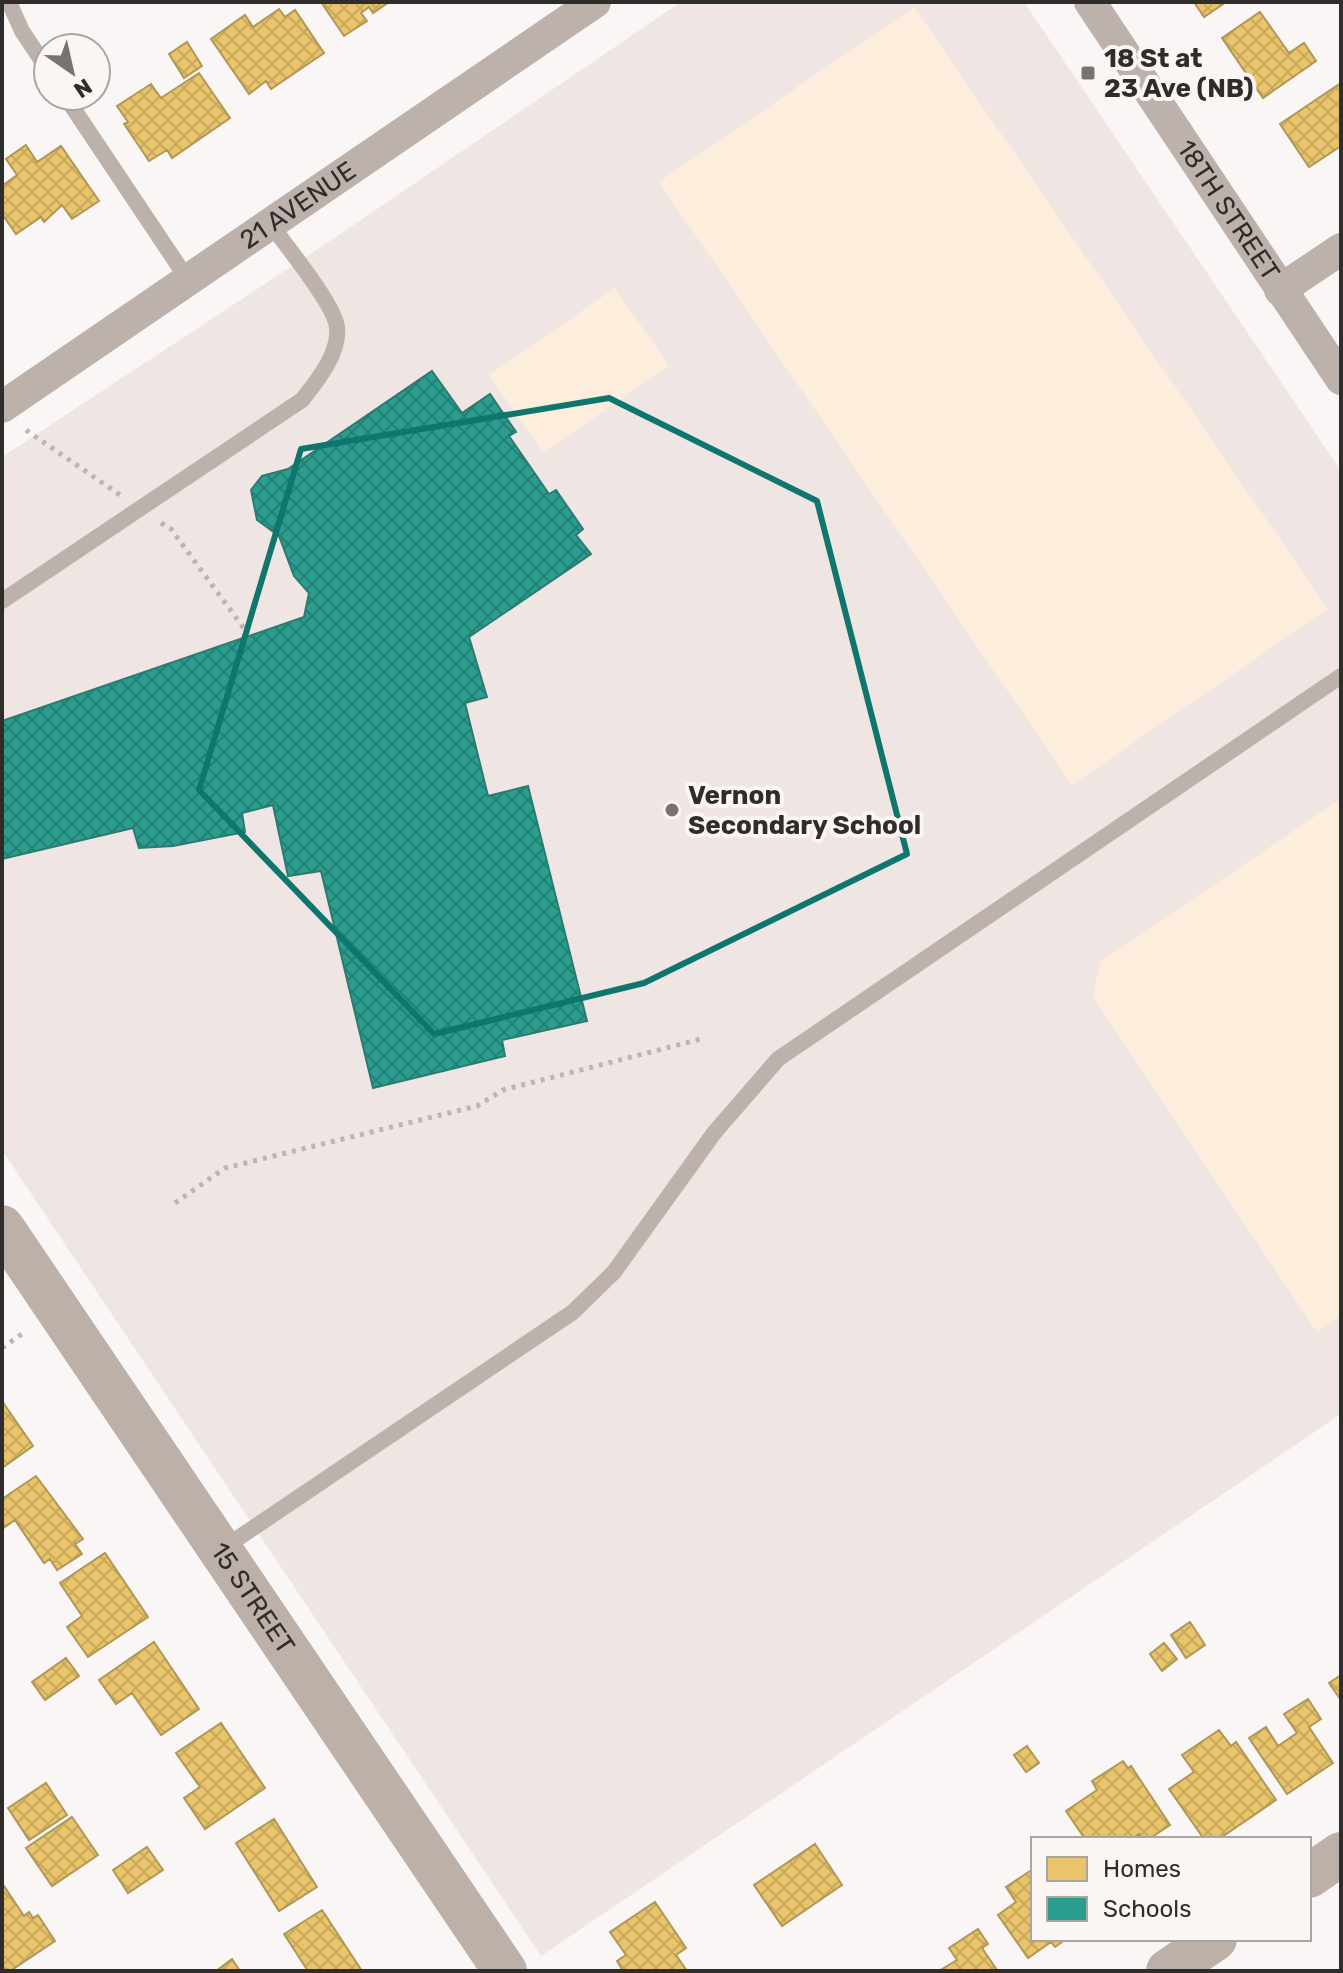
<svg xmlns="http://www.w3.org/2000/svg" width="1343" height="1973" font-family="Rubik,sans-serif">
  <defs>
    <pattern id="homes-cross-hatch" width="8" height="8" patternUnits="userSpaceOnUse" patternTransform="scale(2)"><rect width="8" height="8" fill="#e9c46a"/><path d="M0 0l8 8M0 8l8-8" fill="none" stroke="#c8a95c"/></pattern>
    <pattern id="schools-cross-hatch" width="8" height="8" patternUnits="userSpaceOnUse" patternTransform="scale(2)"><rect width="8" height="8" fill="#2a9d8f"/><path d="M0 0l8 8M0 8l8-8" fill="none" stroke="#248075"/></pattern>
  </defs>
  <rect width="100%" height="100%" fill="#faf6f5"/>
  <!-- built -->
  <path fill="#efe5e3" d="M681,2H1024L1341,471V1414L541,1956L2,1150V457L330,241Z"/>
  <!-- green -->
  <path fill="#fceddd" d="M914,7L1328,609L1072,785L659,182Z
    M615,288L669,366L543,453L489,375Z
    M1341,799V1316L1317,1332L1093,997L1100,961Z"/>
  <!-- homes -->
  <path fill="url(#homes-cross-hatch)" stroke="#b19757" stroke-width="2" d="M321,2H389L373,13L369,7L361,13L367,21L344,36Z
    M1194,2H1226L1204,17Z
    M279,9L285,17L295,10L324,53L271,89L266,81L249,94L211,39L245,15L253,27Z
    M1260,12L1289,53L1304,43L1316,61L1263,98L1222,38Z
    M187,42L202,66L184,78L169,54Z
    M199,73L230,118L172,158L167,150L149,161L124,124L128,122L117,106L151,84L161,98Z
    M1341,83V146L1309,167L1280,124Z
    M26,145L37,162L61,146L99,201L72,219L62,205L44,222L41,217L16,234L2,214V186L17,175L6,159Z
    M2,1401L33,1446L2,1468Z
    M36,1476L83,1539L75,1544L82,1554L57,1570L50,1559L44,1563L15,1520L2,1529V1499Z
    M105,1553L148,1617L88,1657L67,1627L82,1616L60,1583Z
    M1190,1622L1205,1645L1186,1658L1171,1635Z
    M154,1642L199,1709L161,1735L132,1693L116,1704L99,1680Z
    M1164,1643L1177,1659L1162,1671L1150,1654Z
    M66,1658L79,1676L45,1700L32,1682Z
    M1341,1675V1700L1329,1683Z
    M1308,1699L1321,1719L1309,1727L1333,1763L1287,1794L1249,1738L1266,1727L1278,1746L1297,1733L1284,1714Z
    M221,1723L265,1788L205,1829L184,1798L200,1787L176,1753Z
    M1219,1730L1231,1746L1236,1742L1276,1800L1219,1839H1204L1169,1789L1194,1772L1182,1755Z
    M1027,1746L1039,1763L1026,1772L1014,1755Z
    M1123,1761L1128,1768L1131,1766L1170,1825L1149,1839H1142L1139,1834L1132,1839H1085L1066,1811L1097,1790L1092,1781Z
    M46,1783L67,1815L29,1840L8,1808Z
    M72,1817L98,1855L52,1886L26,1848Z
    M274,1819L317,1887L279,1911L236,1843Z
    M815,1844L842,1885L782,1926L754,1885Z
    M147,1847L163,1870L128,1893L113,1870Z
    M1033,1869V1939H1066L1055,1947L1051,1942L1028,1958L998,1915L1016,1902L1006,1887Z
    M2,1883L24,1916L29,1912L33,1918L38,1915L55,1941L10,1971L2,1967Z
    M655,1902L686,1948L676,1955L687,1971H623L617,1961L626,1955L610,1932Z
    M322,1910L362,1971H308L284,1934Z
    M978,1929L988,1944L982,1948L997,1970L939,1971L957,1960L949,1948Z
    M232,1959L240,1971H216Z"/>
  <!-- schools -->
  <path fill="url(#schools-cross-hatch)" stroke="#2c7b71" stroke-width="2" d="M432,371L462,413L490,394L516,432L509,436L549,494L556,490L583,529L576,535L591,554L469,637L487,697L465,703L488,796L528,786L587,1021L502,1040L505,1056L373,1088L321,871L288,876L273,805L242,813L245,832L173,846L139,848L133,828L2,859V721L304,617L309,593L294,576L279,536L257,520L251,490L262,476L288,469Z"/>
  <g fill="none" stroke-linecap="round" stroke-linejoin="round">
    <!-- path -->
    <path stroke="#beb5b2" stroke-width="5" stroke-dasharray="4 6" stroke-linecap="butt" d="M26,430L120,495
      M161,523L171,529L248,634
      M175,1203L225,1168L477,1106L503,1090L701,1039
      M2,1348L22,1334"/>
    <!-- lane -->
    <path stroke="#bdb1ab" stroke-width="16" d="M9,2L22,31L48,70
      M65,96L188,280
      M2,601L302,400C317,381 340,353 337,327C334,304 287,247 272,226
      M222,1549L573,1312L614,1272L714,1133L778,1059L1341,676"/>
    <!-- street -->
    <g stroke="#bdb1ab" stroke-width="32">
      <path id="s1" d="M1090,2L1341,379"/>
      <path d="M1280,290L1341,249"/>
      <path id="s2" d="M2,407L595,2"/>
    </g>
    <!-- secondary -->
    <g stroke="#bdb0a8" stroke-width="44">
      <path id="s3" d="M2,1227L505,1971"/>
      <path d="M1309,1876L1341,1854"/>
      <path d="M1168,1971L1215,1939"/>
    </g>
  </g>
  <!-- marked area -->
  <path fill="none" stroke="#0f766e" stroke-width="6" stroke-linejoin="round" d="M609,398L817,501L907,854L644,983L434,1034L199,790L301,449Z"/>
  <!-- markers -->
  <g fill="#767372" stroke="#fbf5f4" stroke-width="3">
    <rect x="1080" y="65" width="16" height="16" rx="4"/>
    <circle cx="672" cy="810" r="8"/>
  </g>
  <g text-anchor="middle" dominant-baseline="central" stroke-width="8" stroke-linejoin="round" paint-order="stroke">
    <!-- poi labels -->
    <g font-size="26" font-weight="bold" fill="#2f2d2c" stroke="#fbf5f4" text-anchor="start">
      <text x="1104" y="58">18 St at<tspan x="1104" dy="30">23 Ave (NB)</tspan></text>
      <text x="688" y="795">Vernon<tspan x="688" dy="30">Secondary School</tspan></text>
    </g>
    <!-- street labels -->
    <g font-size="26" fill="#2f2d2c" stroke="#fbf5f4">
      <text stroke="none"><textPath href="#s2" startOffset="358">21 AVENUE</textPath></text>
      <text stroke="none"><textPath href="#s1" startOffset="250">18TH STREET</textPath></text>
      <text stroke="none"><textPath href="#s3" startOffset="448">15 STREET</textPath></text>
    </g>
  </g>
  <!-- border -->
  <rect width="1343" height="1973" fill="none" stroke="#2f2d2c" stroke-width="8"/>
  <!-- legend -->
  <rect x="1031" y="1837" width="280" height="104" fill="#fbf5f4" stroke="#a9a5a4" stroke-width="2"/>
  <rect x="1047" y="1857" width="40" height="24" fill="#e9c46a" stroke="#a9a5a4" stroke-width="2"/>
  <text x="1103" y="1877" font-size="24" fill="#2f2d2c">Homes</text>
  <rect x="1047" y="1897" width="40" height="24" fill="#2a9d8f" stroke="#a9a5a4" stroke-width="2"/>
  <text x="1103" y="1917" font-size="24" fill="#2f2d2c">Schools</text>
  <!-- north arrow -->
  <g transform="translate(72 72) rotate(146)"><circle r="38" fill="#fbf5f4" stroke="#a9a5a4" stroke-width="2"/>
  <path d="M0-6L14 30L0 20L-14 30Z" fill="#767372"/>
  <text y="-12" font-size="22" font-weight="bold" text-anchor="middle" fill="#2f2d2c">N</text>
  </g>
</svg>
